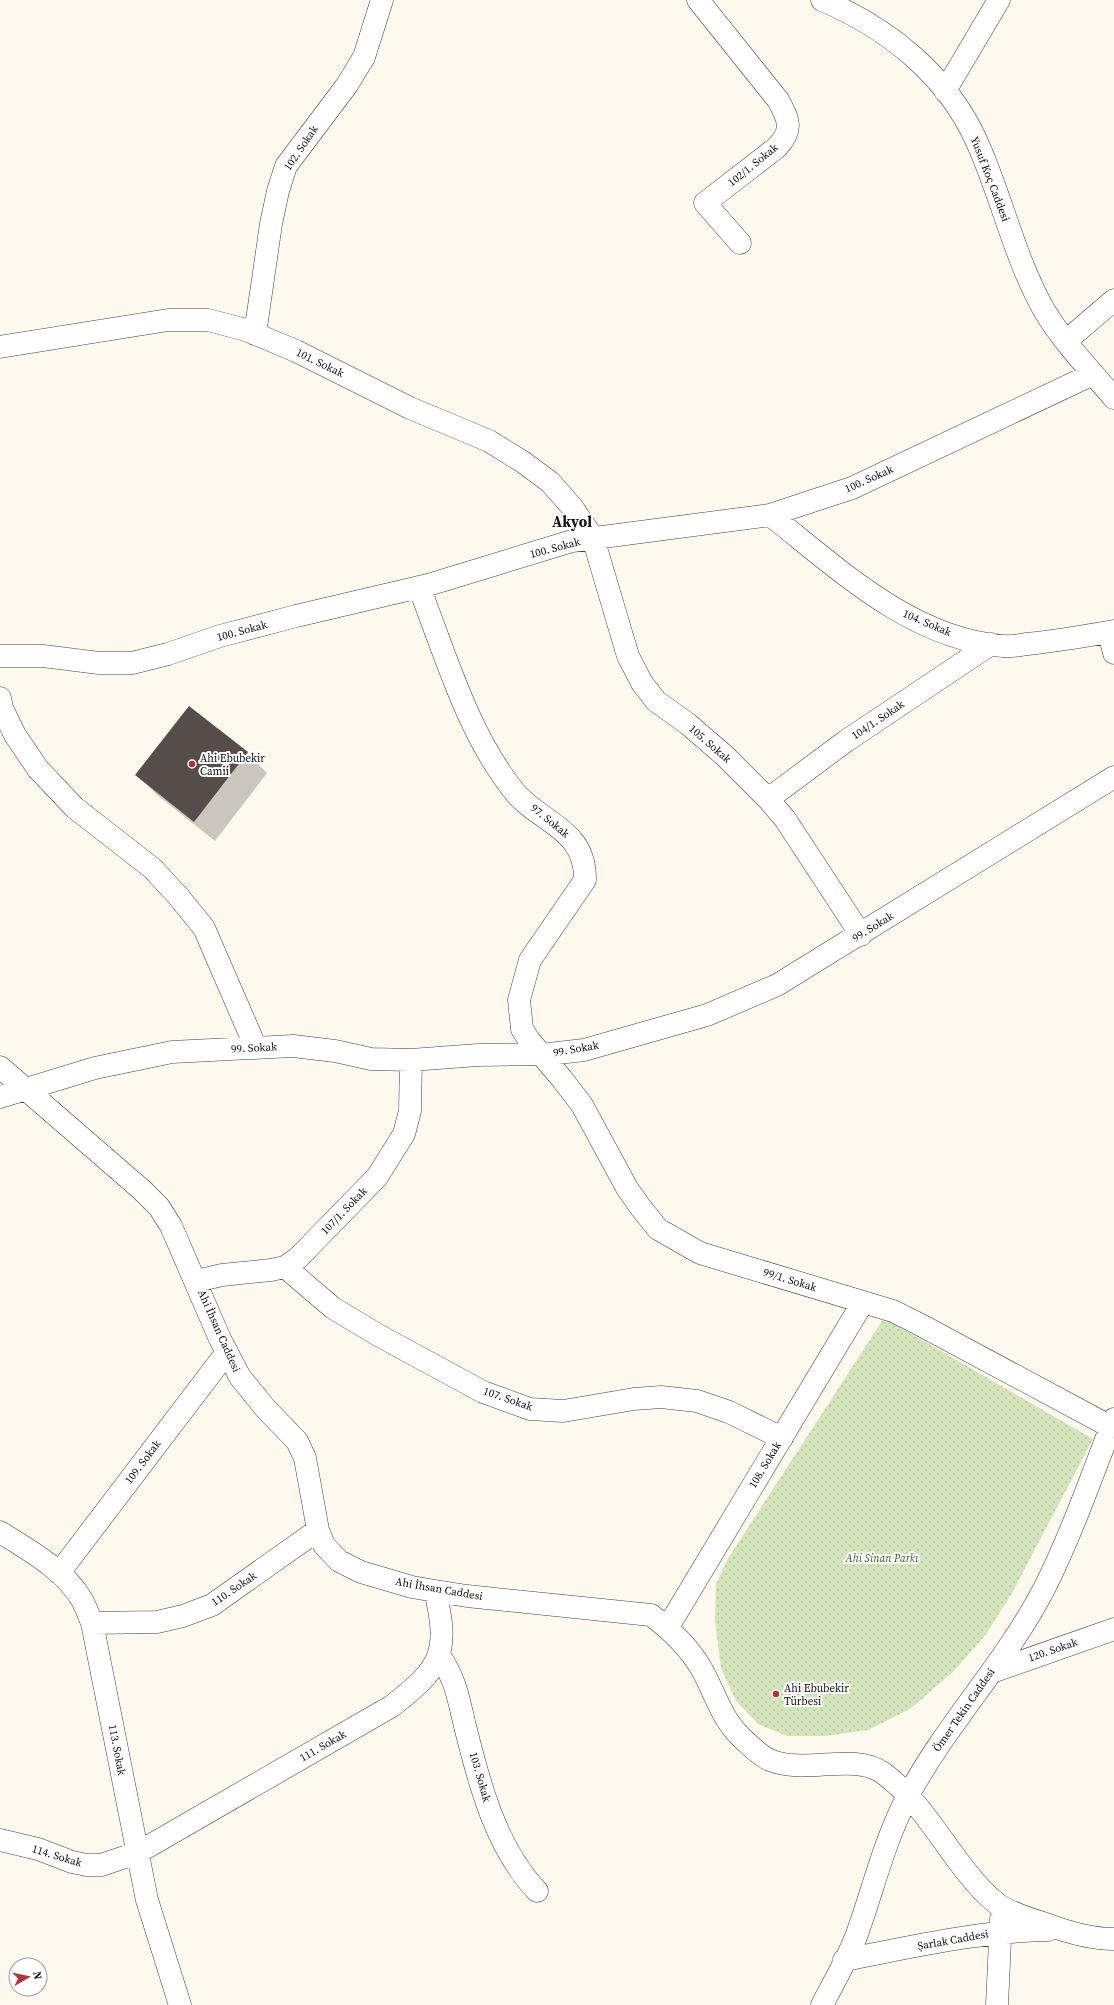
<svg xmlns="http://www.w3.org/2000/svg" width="1114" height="2005" font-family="'Source Serif 4',serif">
  <defs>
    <pattern id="park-dots" width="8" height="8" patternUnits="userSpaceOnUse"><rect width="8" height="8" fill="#d5e5bb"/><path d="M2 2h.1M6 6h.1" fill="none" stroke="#b6c3a0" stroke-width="1.8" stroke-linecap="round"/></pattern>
  </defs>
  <rect width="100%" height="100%" fill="#fef9ef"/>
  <!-- park -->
  <path fill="url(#park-dots)" d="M884,1318L1093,1439L1012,1593L985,1636L953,1672L910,1709L868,1730L826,1736H787L758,1724L736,1701L721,1668L715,1620L716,1584L727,1560Z"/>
  <!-- shadow -->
  <path fill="#0003" d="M189,707L247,753L267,773L215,841L157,795L137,775Z"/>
  <!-- building -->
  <path fill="#554d4a" d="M189,706L248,752L194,822L135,775Z"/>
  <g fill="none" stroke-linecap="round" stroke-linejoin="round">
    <defs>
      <path id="minor" d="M698,0L778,100C789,120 794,130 776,148L705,203L740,243
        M822,0C888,28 947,75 977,142C1002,197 1014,257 1044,310C1063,342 1090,370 1114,398
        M945,91L999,0
        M255,334L271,224L278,191L286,166L347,85L364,57L382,0
        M1066,341L1114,300
        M0,347L168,320H208L246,330L296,351L410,408L489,441L523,462L550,482L572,507L593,538L628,656L642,683L656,701L688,724L725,756L768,799L785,819L861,935
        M770,515C839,569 911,639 1003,646C1011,647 1020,645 1027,644C1056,641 1085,636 1114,631
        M419,587C446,656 467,731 513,790C539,823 586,828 585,880L530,960L519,1000L522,1029L529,1040L562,1079L582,1105L627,1188L641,1208L658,1229L700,1253L893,1311L917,1323L1111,1427
        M1109,632L1114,653
        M0,656H43L99,663H132L168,654L220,636L296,616L428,585L572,541L770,515L852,488L1093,374
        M0,698L2,708L15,735L38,769L75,808L152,868L178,896L204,928L256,1048
        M768,799L846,741L991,644
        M0,1067L142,1190L159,1207L171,1226L220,1339L240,1377L266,1409L297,1441L305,1458L318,1530L324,1545L339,1561L361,1572L412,1587L435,1591L467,1596L651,1615C671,1630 688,1646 701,1668C716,1694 720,1718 744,1740C751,1746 761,1757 770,1760C805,1775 853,1752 883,1773C930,1807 952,1866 996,1903C1009,1913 1030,1919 1046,1924C1067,1932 1092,1939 1114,1939
        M0,1097L95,1068L172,1052L293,1046L335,1051L371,1059L411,1060L478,1055L549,1054L584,1050L707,1015L777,985L1114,777
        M285,1267L333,1308L378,1335L483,1392L530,1409L563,1411L634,1399L661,1397L697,1401L729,1412L782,1438
        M196,1281L222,1275L271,1270L285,1267L298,1258L377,1177L404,1134L410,1111L411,1060
        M0,1532C30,1551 64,1569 82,1600C86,1607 89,1616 92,1623L147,1900L180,2005
        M59,1573L227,1352
        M92,1623L157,1622L183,1616L212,1605L318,1530
        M668,1627L863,1302
        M439,1655C456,1680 458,1697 465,1726C479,1783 496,1848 537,1891
        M992,1672L1114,1629
        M0,1840L38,1849L72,1862L87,1865H101L137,1853L392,1706C441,1668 450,1653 435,1591
        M844,1960C912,1947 979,1931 1048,1930
        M822,2005C834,1982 848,1958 857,1934C874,1887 885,1838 909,1794C948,1722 1007,1661 1045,1587C1072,1533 1092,1475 1114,1419
        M997,2005L1001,1919"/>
    </defs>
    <!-- minor casing -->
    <use href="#minor" stroke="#404040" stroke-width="23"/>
    <!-- minor -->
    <use href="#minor" stroke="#fff" stroke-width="22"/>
  </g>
  <!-- markers -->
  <g fill="#b13143" stroke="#fff" stroke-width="1.5">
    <circle cx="192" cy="764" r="4"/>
    <circle cx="776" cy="1694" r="4"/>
  </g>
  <g text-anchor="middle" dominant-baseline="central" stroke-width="4" stroke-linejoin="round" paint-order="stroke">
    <!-- street labels -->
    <g font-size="11" fill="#0d0d0d" stroke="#fff">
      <text transform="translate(301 148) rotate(-56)">102. Sokak</text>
      <text transform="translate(753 165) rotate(-39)">102/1. Sokak</text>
      <text transform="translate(990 179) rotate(69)">Yusuf Koç Caddesi</text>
      <text transform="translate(320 363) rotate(26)">101. Sokak</text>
      <text transform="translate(869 479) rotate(-24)">100. Sokak</text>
      <text transform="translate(555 548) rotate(-15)">100. Sokak</text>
      <text transform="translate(927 623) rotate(23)">104. Sokak</text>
      <text transform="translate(242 631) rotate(-15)">100. Sokak</text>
      <text transform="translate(878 720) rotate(-34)">104/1. Sokak</text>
      <text transform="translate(710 744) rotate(41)">105. Sokak</text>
      <text transform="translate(550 821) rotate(39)">97. Sokak</text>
      <text transform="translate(873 927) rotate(-32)">99. Sokak</text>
      <text transform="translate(254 1048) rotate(-3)">99. Sokak</text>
      <text transform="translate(576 1049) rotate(-10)">99. Sokak</text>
      <text transform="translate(344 1211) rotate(-46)">107/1. Sokak</text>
      <text transform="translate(790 1280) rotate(17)">99/1. Sokak</text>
      <text transform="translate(219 1331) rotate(66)">Ahi İhsan Caddesi</text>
      <text transform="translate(508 1399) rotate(19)">107. Sokak</text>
      <text transform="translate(143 1462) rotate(-53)">109. Sokak</text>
      <text transform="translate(765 1465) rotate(-59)">108. Sokak</text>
      <text transform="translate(234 1589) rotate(-34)">110. Sokak</text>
      <text transform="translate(439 1589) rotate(10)">Ahi İhsan Caddesi</text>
      <text transform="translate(1053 1650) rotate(-19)">120. Sokak</text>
      <text transform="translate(964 1710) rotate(-55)">Ömer Tekin Caddesi</text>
      <text transform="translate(323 1746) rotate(-30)">111. Sokak</text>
      <text transform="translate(117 1750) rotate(79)">113. Sokak</text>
      <text transform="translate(480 1777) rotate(74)">103. Sokak</text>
      <text transform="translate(57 1856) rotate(17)">114. Sokak</text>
      <text transform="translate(953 1940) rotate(-10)">Şarlak Caddesi</text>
    </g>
    <!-- poi labels -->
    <g font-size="11" fill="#0d0d0d" stroke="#fff" text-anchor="start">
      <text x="200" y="758">Ahi Ebubekir<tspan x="200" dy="13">Camii</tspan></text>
      <text x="784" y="1688">Ahi Ebubekir<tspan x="784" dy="13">Türbesi</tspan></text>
    </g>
    <!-- park labels -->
    <g font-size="11" font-style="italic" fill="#355f23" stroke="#fff">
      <text x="882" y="1558">Ahi Sinan Parkı</text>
    </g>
    <!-- district labels -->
    <g font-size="15" font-weight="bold" fill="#0d0d0d" stroke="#fff">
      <text x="572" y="521">Akyol</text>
    </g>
  </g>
  <!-- north arrow -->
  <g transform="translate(28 1977) rotate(81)"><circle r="19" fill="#ffffff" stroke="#9e9e9e"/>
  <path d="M0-3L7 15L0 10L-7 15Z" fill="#b13143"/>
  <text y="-6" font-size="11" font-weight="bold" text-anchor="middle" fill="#0d0d0d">N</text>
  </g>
</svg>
